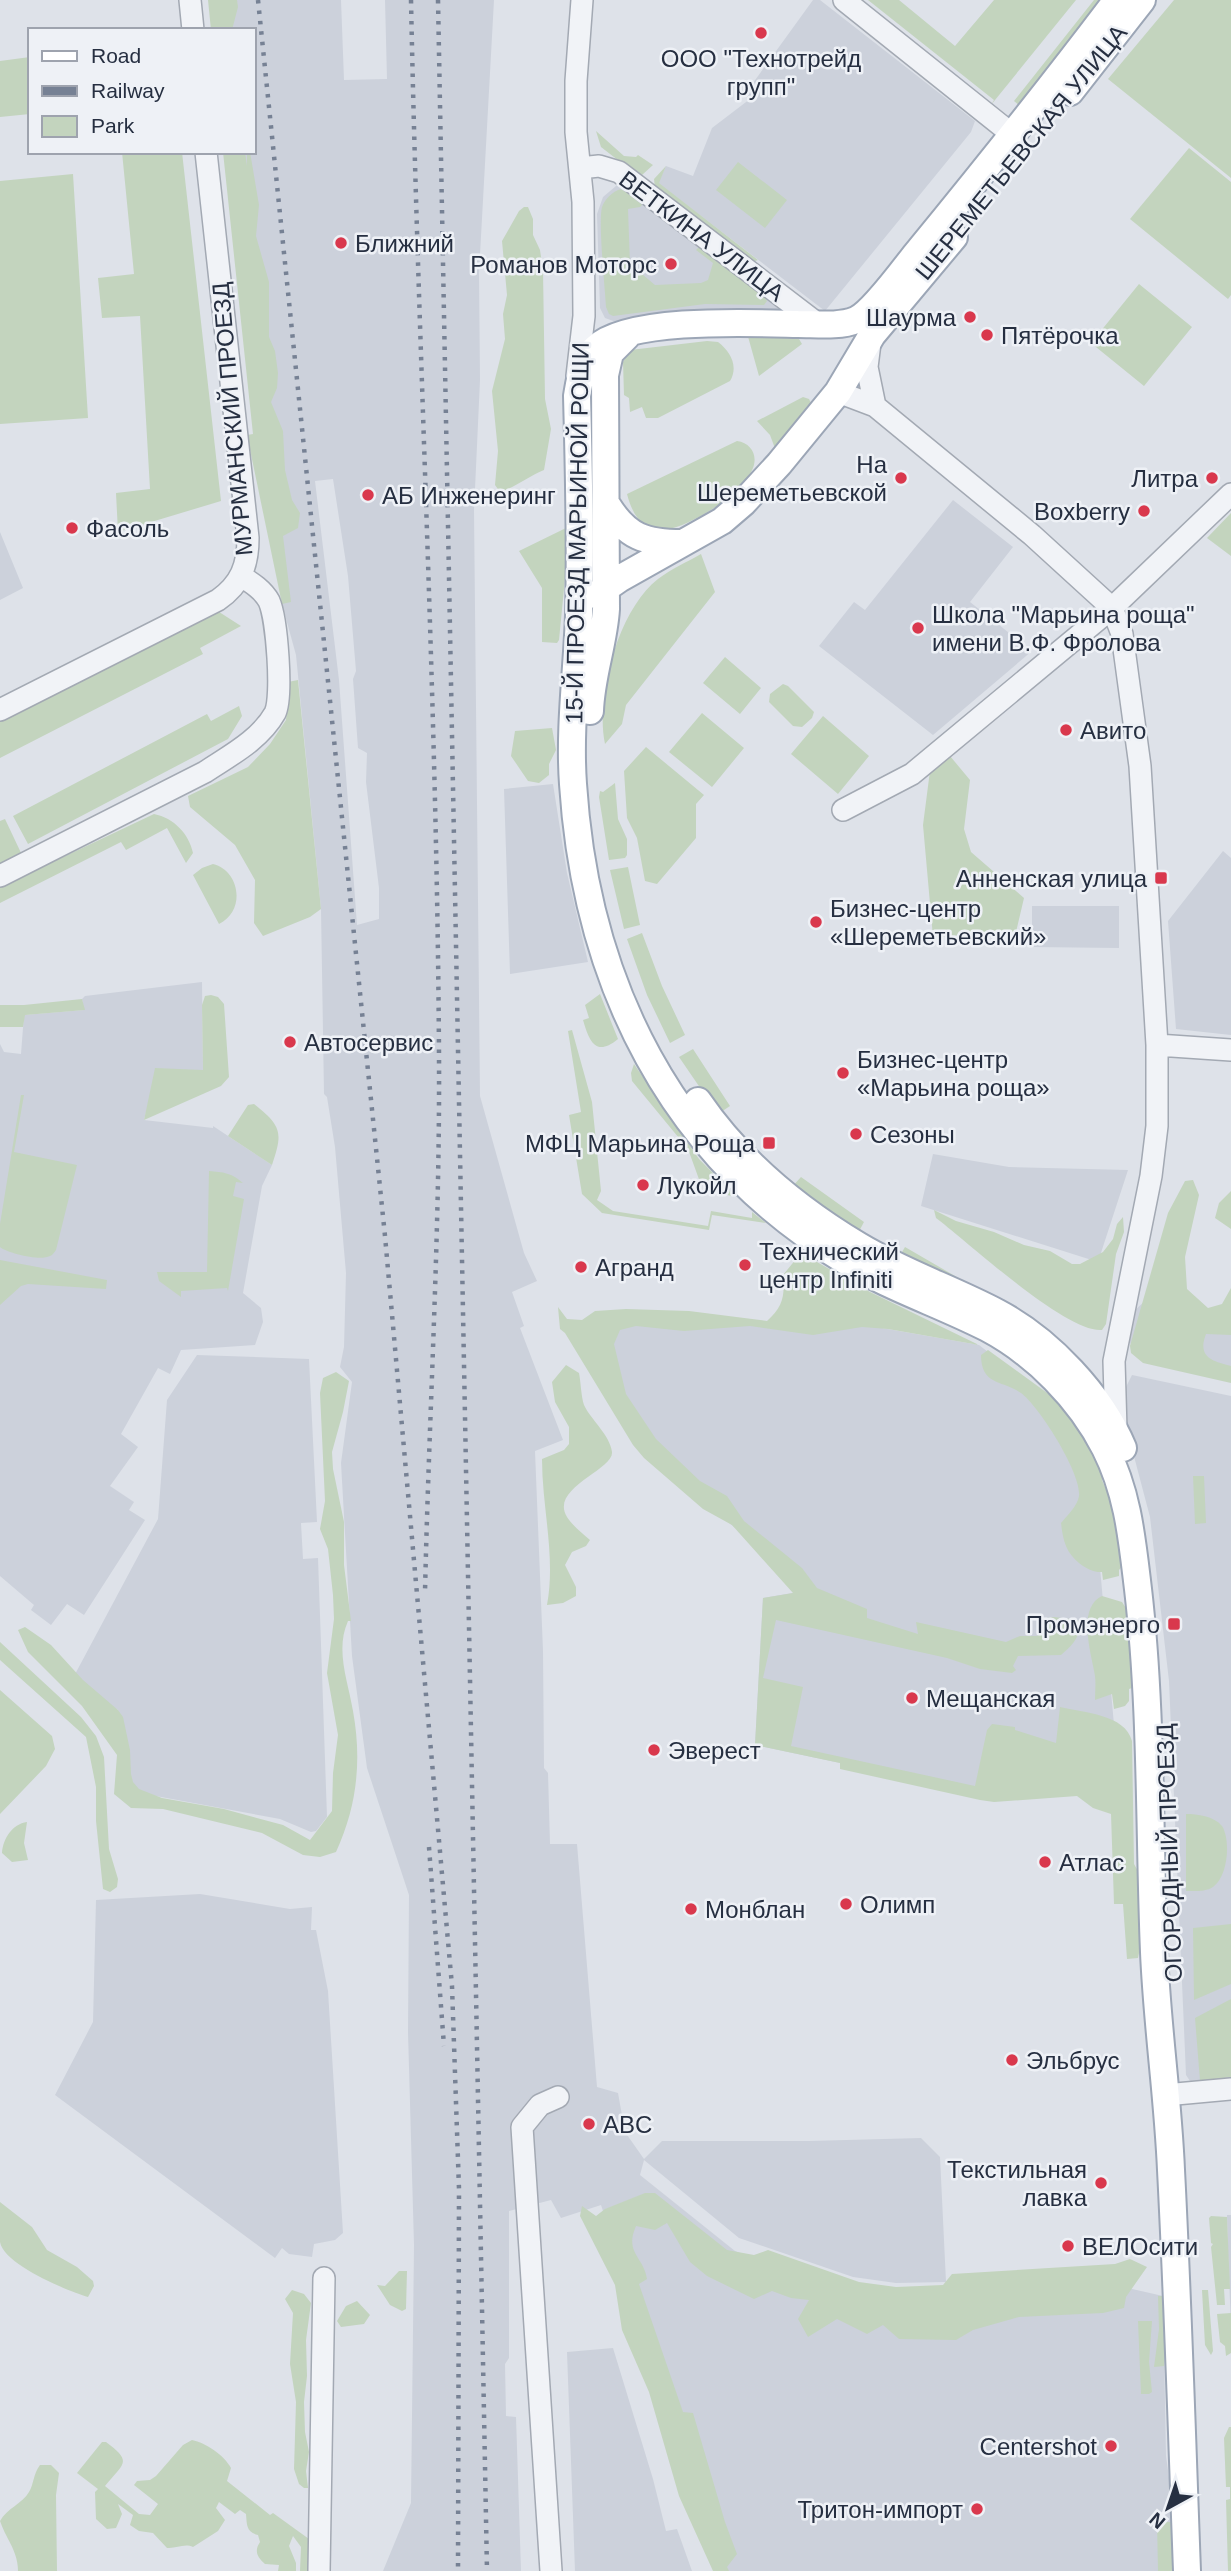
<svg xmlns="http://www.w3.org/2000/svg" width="1231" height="2571" font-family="Helvetica,sans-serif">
  <rect width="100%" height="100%" fill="#dee2e9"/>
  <!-- built -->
  <path fill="#ccd1db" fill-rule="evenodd" d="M224,0H341L344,80L387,79L385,0H494L479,273L480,380L474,511L480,1096L524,1253L537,1281L512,1292L524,1326L520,1328L563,1440L535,1451L543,1651L544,1768L548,1773L550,1844H577L597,2087L618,2093L625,2132L644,2159L662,2141H809L921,2138L940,2157L946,2282L896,2283L853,2277L739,2238L644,2160L640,2175L735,2251L824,2288L1119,2286L1163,2296L1166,2456L1173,2507L1176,2571H726L601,2205L561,2218L551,2200L509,2211V2358L505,2364L506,2416L516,2417L521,2571H383L411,2503L414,2245L408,2032L409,1895L367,1768L352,1656L341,1463L352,1382L340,1367L344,1347L346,1273L335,1147L327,1097L324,1094L321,909L296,655L282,604L284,602L240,152H254V30H228ZM333,479L348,576L356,671L353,679L358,748L367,753L366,782L379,888V919L357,925L339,680L315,481Z
    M813,0H820L975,121L971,132L825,311L658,183L666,166L693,176L712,128L750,99L745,94Z
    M616,186H621L782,307V311H705L616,322L605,318L600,308L597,214L603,197Z
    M953,500L1013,547L970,602L1032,651L933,735L819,646L854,602L865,610Z
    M0,532L23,588L0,600Z
    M553,784L567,873L588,962L510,974L504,789Z
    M1223,851L1231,858V1035L1176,1029L1168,921Z
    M1032,906H1119V948L1032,947Z
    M202,982L203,1070L148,1104L144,1120L213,1128V1126L272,1165L262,1186L243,1293L261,1308L263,1322L255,1345L181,1350L170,1374L158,1368L121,1434L138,1447L110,1486L134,1502L129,1510L145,1520L84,1615L67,1604L51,1625L31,1610L34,1605L0,1576V1044L4,1052L21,1054L24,1015L84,1010L82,999L85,996Z
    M933,1154L1009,1167L1128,1170L1098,1262L921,1206Z
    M1146,1300L1231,1317V1370L1136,1351L1128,1340L1135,1310Z
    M598,1316L876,1327L979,1345L1024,1380L1094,1500L1119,1781L997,1796L755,1745L763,1598L810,1590L634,1444Z
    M197,1355L309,1359L317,1522L301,1523L303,1559L318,1558L327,1817L316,1831L311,1832L280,1819L134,1792L118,1710L73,1678L158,1519L167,1400Z
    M1132,1375L1231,1396V2081L1192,2084L1186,2075L1169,1681L1150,1517L1126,1426L1124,1391Z
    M200,1894L290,1909L312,1907L311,1930H316L328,1991L343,2233L335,2240L314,2244L312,2257L289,2254L282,2248L275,2258L55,2095L93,2022L96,1900Z
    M1227,2215H1231V2326L1228,2253Z
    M613,2348L653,2479L666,2531L677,2529L692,2571H575L567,2352Z"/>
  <!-- green -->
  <path fill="#c3d4be" d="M208,0H237L238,7L232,30H211Z
    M868,0H899L955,46L994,0H1076L991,105L994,100Z
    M1094,0H1105L1020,106L1014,101Z
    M1174,0H1231V178L1108,79Z
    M30,57V114L0,117V61Z
    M596,131L624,156L636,157L638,155L653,165L642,175L632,171L601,147Z
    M1189,148L1231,182V295L1228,299L1130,219Z
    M122,152H182L221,501L118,532L116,493L150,489L140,316L102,318L98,278L134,274Z
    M223,152H245L247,166V152H250L259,205L256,236L269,282V337L275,351L278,373L277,388L271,402L283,431L285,470L292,500L300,513L298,528L283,536L291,602L282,604L247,435L253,434Z
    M738,162L787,200L765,228L716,190Z
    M666,166L659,183L758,260L753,262L655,189L654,179Z
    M73,174L88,418L0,424V181Z
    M621,189L644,203L640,207L628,209L630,264L655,285L701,283L708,280L713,263L696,250L700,246L764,296L767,301L764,305L705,304L613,316L609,314L606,307C605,288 598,222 602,207C605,199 613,191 621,189Z
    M524,207H528L533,219V235L540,250L543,270L545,399L551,429L544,470C529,476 516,487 500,492L495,485L498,451L492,391L505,339L503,314L507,295L502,241L519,211Z
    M1139,284L1192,327L1144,386L1091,343Z
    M747,333L799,339L802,344L759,376Z
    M707,341L718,342C730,351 739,366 730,381L658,418H646L642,407L630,412L629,398L624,395L623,362L630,350Z
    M803,397L809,399L812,405L776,451L770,435L757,421Z
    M737,441C751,443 758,455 753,468C745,488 723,503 706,513C671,533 640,544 627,494Z
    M1231,513V556L1207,538Z
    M566,528L568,548L559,640L557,643L542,642V588L519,551Z
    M701,554L715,592L626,705L622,724L605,744C595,697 618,610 658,579C671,569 687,562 701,554Z
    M216,610L241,626L200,648L203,654L0,758V719Z
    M725,657L761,688L740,714L703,683Z
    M298,680L321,909L310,917L263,936L254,923L255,880L235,845L190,807L188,796L248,767L270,744L286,720L288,682Z
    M783,684L788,686L814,712L812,718L802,727L793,726L769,702L770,694Z
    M239,706L242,716L228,739L28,844L13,816L207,714L211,721Z
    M702,713L744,748L712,787L669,752Z
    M823,716L869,756L838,794L791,754Z
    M552,728L556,750L549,764V775L539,783L528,781L511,756L515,731Z
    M646,747L704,795L696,804V838L657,884L645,881L637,838L627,818L624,771Z
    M945,750L970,780L964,829L971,852L1024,898L1016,932L933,937L923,825L931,763Z
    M615,783L618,819L627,839V855L625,858L609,860L599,797L600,791L603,792Z
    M154,814C174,818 189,834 193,853L186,863L167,828L126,850L121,842L0,903V887Z
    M5,819L22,855L0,866V821Z
    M213,864C239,870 247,910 219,924L193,875L202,868Z
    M628,867L640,925L624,929L610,870Z
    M642,933L662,986L685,1035L670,1043L647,995L627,939Z
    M600,994L618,1039C595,1058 589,1040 583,1020L589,1018L585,1005Z
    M211,995L218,997L224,1004L229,1077L221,1086L144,1120L155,1068L203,1070L202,1005L205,996Z
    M82,999L85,1010L25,1015L23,1027H0V1005H24Z
    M572,1030L592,1102L601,1191L597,1200L613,1211L708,1226L711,1211L752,1218V1212L766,1223L712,1215L709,1230L602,1213L582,1194L569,1115L581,1112L568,1031Z
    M693,1049L730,1106L718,1114L679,1057Z
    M634,1064L699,1159L732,1192L731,1196L713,1191L700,1182L688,1149L632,1081L631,1073Z
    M21,1095H24L14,1152L77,1165L56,1250C53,1254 52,1256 47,1257C37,1260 7,1253 0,1247V1224Z
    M254,1104C282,1126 283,1133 272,1165L228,1136L248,1105Z
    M209,1171C223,1172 232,1173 243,1183L236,1182L233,1196L244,1199L228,1291L227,1288L181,1291V1297L159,1281L157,1272H207Z
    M801,1177L864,1222L857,1235L791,1188Z
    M1193,1180L1199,1195L1185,1257L1187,1289L1208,1308L1222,1304L1231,1288V1335L1206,1334C1197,1357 1212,1361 1231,1366V1383L1143,1363L1131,1353L1130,1346L1168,1213L1185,1181Z
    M1231,1191V1229L1215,1218L1219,1203Z
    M934,1210L956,1221L994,1232L1024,1245L1050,1251L1072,1264H1080L1103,1252L1113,1239L1117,1224L1123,1217L1124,1232L1116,1254L1106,1324L1102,1330C1066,1333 968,1242 936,1218Z
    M905,1247L1005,1305L898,1259Z
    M801,1253L870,1292L979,1345L888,1329L862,1327L813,1335L750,1326L684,1331L636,1326L620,1330L614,1344L626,1394L656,1439L700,1481L727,1496L744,1521L802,1568L817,1588L867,1609V1618L918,1634L916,1622L1006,1642L1020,1636H1037L1042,1631L1041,1619L1054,1617L1078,1620C1082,1636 1073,1645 1061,1655L1018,1656L1013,1666L1016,1670L1012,1673L980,1669L947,1658L776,1620L763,1678L803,1687L791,1746L975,1786L987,1730L992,1724L1015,1727V1730L1056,1743L1060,1707C1084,1713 1125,1714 1132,1741L1134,1864L1139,1873L1142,1938L1138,1958L1127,1959L1123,1904H1114L1111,1814L1093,1808L1077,1796L994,1802L980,1800L840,1769V1763L755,1745L763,1598L793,1593L732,1525L703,1509L644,1458L633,1445L565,1333L560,1329L558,1307L567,1319L582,1320L595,1311L626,1309L689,1311L767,1321C783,1307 785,1296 783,1275Z
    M0,1260L107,1280L106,1289L28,1284L21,1286L0,1305Z
    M988,1350L1050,1395L1067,1411L1102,1456V1480L1120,1523L1124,1564L1119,1570V1576L1103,1580L1102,1572C1088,1573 1071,1559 1066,1546C1063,1539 1062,1531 1061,1523C1067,1516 1078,1505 1079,1496C1082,1474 1039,1406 1021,1393C1003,1380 981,1386 981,1355Z
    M566,1365L579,1373C581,1383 581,1396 584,1405C591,1420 610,1435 612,1452C614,1470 549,1488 567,1517C572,1525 582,1533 590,1540L586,1546L572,1552L565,1565L576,1587V1596L563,1603L547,1605C556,1557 542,1508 542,1459L564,1450L569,1444V1427L555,1402L552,1382Z
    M336,1372L349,1381L343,1412L332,1452L333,1469L344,1522V1565L351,1621H348C335,1650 348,1681 353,1711C362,1761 357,1806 336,1852L320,1857L303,1855L262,1833L163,1809L131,1808L114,1794L117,1755L82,1706L28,1652L18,1630L25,1627L51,1645L83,1680L118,1710L123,1717L130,1750L131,1774L133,1782L139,1789L162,1798L224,1809L283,1825L310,1840L332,1811L333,1773L338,1735L327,1673L334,1619L333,1595L328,1549L320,1529L325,1501L320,1393L323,1378Z
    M1193,1476H1204L1206,1523L1195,1524Z
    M1102,1596L1122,1602L1129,1613L1135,1687L1129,1689V1701L1125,1706L1114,1709L1112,1694L1095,1700C1095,1692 1096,1684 1095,1676C1092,1656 1076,1608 1102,1596Z
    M0,1642L81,1717L96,1736L104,1757L109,1849L118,1879L117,1887L110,1892L103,1889L96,1821V1787L86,1737L0,1660Z
    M0,1690L52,1736L55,1749L46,1766L0,1814Z
    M1186,1814C1197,1814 1214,1816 1222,1826C1231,1840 1228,1877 1213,1887C1205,1892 1195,1891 1186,1891Z
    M27,1822L24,1843L28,1860L12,1862L2,1853C3,1839 12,1824 27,1822Z
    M1231,1924V1984L1194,2000L1193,1928Z
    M1231,1999V2077L1200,2081L1195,2018Z
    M645,2193H655L727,2250L754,2255L768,2250L859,2282L896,2287L943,2285L952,2274L1115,2264L1130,2259L1147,2267L1126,2297L1124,2308L1103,2313L1019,2317L973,2330L956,2340L899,2339L883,2325L867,2334L837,2319L808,2337L798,2319L809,2300L791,2298L772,2291L754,2299L707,2276L690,2262L667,2223L655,2230L636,2226C624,2253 644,2257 647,2279L639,2284L683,2412L693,2413L725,2522L737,2554L727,2567L729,2571H713L679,2496L649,2392L622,2330L615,2285L580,2216L582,2206L596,2216L605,2209Z
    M0,2202L32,2227L47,2250L77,2267L93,2281L94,2286L88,2297C68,2291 4,2265 0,2242C0,2229 0,2215 0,2202Z
    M1211,2216L1227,2217L1230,2289H1224L1225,2305H1217L1211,2247L1213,2244L1211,2243L1209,2218Z
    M399,2271H407L406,2309L402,2311L390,2305L377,2285L385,2286Z
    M292,2290L304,2294L311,2303L306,2340L307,2376L304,2402L305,2432L309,2452L306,2471L308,2488H304L299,2484L294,2469L296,2402L290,2364L293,2313L285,2299Z
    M1202,2290H1208L1213,2351L1211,2355L1205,2345Z
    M1158,2296H1163L1165,2357L1164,2366L1154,2367L1159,2329Z
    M357,2301L370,2315L364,2324L341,2327L337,2321L346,2306Z
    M1231,2313V2353L1226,2356L1225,2346L1220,2342L1217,2314Z
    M1138,2321H1152L1149,2362L1152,2392L1149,2394H1141Z
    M1229,2427H1231V2571H1228L1226,2500L1230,2499V2487H1226L1224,2438Z
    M192,2440C206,2443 224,2455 231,2468L227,2481L270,2515L273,2513L309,2539L313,2546V2571H300L301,2547L293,2536L289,2546L296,2563V2571H278L279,2565L265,2564C257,2557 254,2551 260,2542L258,2535C246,2532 247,2525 246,2514L240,2510L235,2514L219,2502L216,2508L225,2520L218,2531L193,2547C184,2543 176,2549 167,2548L153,2533L139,2531L130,2525L133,2515L118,2504L122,2514L116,2528L107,2529L96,2519L95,2492L98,2489L77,2473L102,2442H106C133,2462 124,2463 105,2486L139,2514L150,2515L158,2504L134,2485L137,2481L150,2480L156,2476L183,2445Z
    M40,2465H51L59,2473L56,2495L57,2571H18C18,2551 6,2539 0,2521C7,2508 22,2504 29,2492C34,2484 33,2474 40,2465Z
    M1157,2522H1174L1176,2571H1158Z"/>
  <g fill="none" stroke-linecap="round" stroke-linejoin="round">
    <defs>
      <path id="minor" d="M190,0L193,30
        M844,0L1013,135
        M580,168L599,166L619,172L818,324
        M870,343L867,367L875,406
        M577,376L584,316L583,202L576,132V81L582,0
        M838,392L875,406L1032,535L1112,608L1122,634L1140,766L1157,1045V1126L1151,1176L1114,1361L1116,1430
        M0,710L218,600C241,584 248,565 248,538L206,152
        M843,810L912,774L1112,608L1231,494
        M0,876L205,772C229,756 260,740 275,713C283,697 277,619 269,601C263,590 252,583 241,576
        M1157,1045L1231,1050
        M1165,2095L1231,2089
        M319,2571L324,2278
        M551,2571L522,2127L540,2105L558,2097"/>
      <path id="major" d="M1117,0C1052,86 985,170 916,254C904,269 872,313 856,320C839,327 816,324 798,324C753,323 628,317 596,348C582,361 580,378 577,396C579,469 581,542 579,615C577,671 569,728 573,784C586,983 671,1155 844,1260C890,1288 940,1304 987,1328C1036,1354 1080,1399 1105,1448C1128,1493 1132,1539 1138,1589C1152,1709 1149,1831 1154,1952C1157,2025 1168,2098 1171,2170C1178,2304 1182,2438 1187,2571
        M1070,92L1142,0
        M607,505C627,537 645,543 682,543
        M596,595L619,579L722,521L743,503L779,464L838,392L872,335L954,237
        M590,711C591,676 604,643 606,609L605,375L610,353L627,336
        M698,1101C739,1161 797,1209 859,1246C904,1273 953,1289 998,1313C1049,1340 1101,1395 1123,1448"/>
    </defs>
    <!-- minor casing -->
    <use href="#minor" stroke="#a3a9b3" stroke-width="24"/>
    <!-- major casing -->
    <use href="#major" stroke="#9ca6b6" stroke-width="30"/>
    <!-- minor -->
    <use href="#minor" stroke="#f1f3f7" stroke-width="21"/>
    <!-- major -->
    <use href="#major" stroke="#fff" stroke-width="26"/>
    <!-- rail -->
    <path stroke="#768194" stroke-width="4.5" stroke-dasharray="3.5 7" stroke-linecap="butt" d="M258,0L385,1236L452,1986L459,2189L458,2571
      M411,0C418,352 437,704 439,1056C440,1235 429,1413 425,1592
      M438,0L487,2571
      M429,1847L444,2046"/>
  </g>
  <!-- markers -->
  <g fill="#d9384d" stroke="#eef1f6" stroke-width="2.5">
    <circle cx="761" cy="33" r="7"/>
    <circle cx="341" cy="243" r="7"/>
    <circle cx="671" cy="264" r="7"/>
    <circle cx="970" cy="317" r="7"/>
    <circle cx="987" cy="335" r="7"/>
    <circle cx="901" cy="478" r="7"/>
    <circle cx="1212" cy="478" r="7"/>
    <circle cx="368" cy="495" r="7"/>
    <circle cx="1144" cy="511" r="7"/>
    <circle cx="72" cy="528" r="7"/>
    <circle cx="918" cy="628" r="7"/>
    <circle cx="1066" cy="730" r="7"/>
    <rect x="1154" y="871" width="14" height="14" rx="3.5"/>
    <circle cx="816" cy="922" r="7"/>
    <circle cx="290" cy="1042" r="7"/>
    <circle cx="843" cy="1073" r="7"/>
    <circle cx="856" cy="1134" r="7"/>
    <rect x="762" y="1136" width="14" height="14" rx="3.5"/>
    <circle cx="643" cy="1185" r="7"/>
    <circle cx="745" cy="1265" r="7"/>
    <circle cx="581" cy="1267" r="7"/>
    <rect x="1167" y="1617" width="14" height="14" rx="3.5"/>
    <circle cx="912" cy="1698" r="7"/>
    <circle cx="654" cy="1750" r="7"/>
    <circle cx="1045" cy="1862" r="7"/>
    <circle cx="846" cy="1904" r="7"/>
    <circle cx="691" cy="1909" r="7"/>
    <circle cx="1012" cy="2060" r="7"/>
    <circle cx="589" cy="2124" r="7"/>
    <circle cx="1101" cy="2183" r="7"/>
    <circle cx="1068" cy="2246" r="7"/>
    <circle cx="1111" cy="2446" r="7"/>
    <circle cx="977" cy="2509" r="7"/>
  </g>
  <g text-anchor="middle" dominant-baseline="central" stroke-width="5" stroke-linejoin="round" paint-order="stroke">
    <!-- poi labels -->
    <g font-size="24" fill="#262f41" stroke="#eef1f6" text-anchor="start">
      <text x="761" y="58" text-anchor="middle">ООО "Технотрейд<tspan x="761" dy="28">групп"</tspan></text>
      <text x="355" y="243">Ближний</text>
      <text x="657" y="264" text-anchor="end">Романов Моторс</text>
      <text x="956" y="317" text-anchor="end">Шаурма</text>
      <text x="1001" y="335">Пятёрочка</text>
      <text x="887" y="464" text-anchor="end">На<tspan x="887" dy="28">Шереметьевской</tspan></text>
      <text x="1198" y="478" text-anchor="end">Литра</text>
      <text x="382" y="495">АБ Инженеринг</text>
      <text x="1130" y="511" text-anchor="end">Boxberry</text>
      <text x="86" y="528">Фасоль</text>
      <text x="932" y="614">Школа "Марьина роща"<tspan x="932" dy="28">имени В.Ф. Фролова</tspan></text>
      <text x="1080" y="730">Авито</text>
      <text x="1147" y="878" text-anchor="end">Анненская улица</text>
      <text x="830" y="908">Бизнес-центр<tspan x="830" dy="28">«Шереметьевский»</tspan></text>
      <text x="304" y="1042">Автосервис</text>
      <text x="857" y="1059">Бизнес-центр<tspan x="857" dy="28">«Марьина роща»</tspan></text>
      <text x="870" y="1134">Сезоны</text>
      <text x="755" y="1143" text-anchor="end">МФЦ Марьина Роща</text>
      <text x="657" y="1185">Лукойл</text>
      <text x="759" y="1251">Технический<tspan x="759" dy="28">центр Infiniti</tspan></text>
      <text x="595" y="1267">Агранд</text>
      <text x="1160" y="1624" text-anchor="end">Промэнерго</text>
      <text x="926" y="1698">Мещанская</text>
      <text x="668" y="1750">Эверест</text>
      <text x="1059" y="1862">Атлас</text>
      <text x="860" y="1904">Олимп</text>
      <text x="705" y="1909">Монблан</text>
      <text x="1026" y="2060">Эльбрус</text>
      <text x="603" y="2124">ABC</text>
      <text x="1087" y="2169" text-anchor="end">Текстильная<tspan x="1087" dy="28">лавка</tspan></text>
      <text x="1082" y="2246">ВЕЛОсити</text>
      <text x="1097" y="2446" text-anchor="end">Centershot</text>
      <text x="963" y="2509" text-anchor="end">Тритон-импорт</text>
    </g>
    <!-- street labels -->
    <g font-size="24" fill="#262f41" stroke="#eef1f6">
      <text transform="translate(1021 152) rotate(-51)">ШЕРЕМЕТЬЕВСКАЯ УЛИЦА</text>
      <text transform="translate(702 236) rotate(37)">ВЕТКИНА УЛИЦА</text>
      <text transform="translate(232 419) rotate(-95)">МУРМАНСКИЙ ПРОЕЗД</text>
      <text transform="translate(577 533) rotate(-89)">15-Й ПРОЕЗД МАРЬИНОЙ РОЩИ</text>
      <text transform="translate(1169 1853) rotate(-92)">ОГОРОДНЫЙ ПРОЕЗД</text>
    </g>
  </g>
  <!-- legend -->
  <rect x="28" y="28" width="228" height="126" fill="#eef1f6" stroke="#9ea3ae" stroke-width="2"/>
  <rect x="42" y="51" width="35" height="10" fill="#ffffff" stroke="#9ea3ae" stroke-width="2"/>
  <text x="91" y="63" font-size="21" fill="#262f41">Road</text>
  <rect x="42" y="86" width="35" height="10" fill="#768194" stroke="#9ea3ae" stroke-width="2"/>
  <text x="91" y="98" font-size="21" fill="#262f41">Railway</text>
  <rect x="42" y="116" width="35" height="21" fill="#c3d4be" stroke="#9ea3ae" stroke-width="2"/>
  <text x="91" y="133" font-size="21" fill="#262f41">Park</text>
  <!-- north arrow -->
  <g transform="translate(1168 2508) rotate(220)" stroke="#eef1f6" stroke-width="5" paint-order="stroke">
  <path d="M0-5L12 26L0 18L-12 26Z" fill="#262f41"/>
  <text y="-10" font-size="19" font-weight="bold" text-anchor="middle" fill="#262f41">N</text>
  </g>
</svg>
